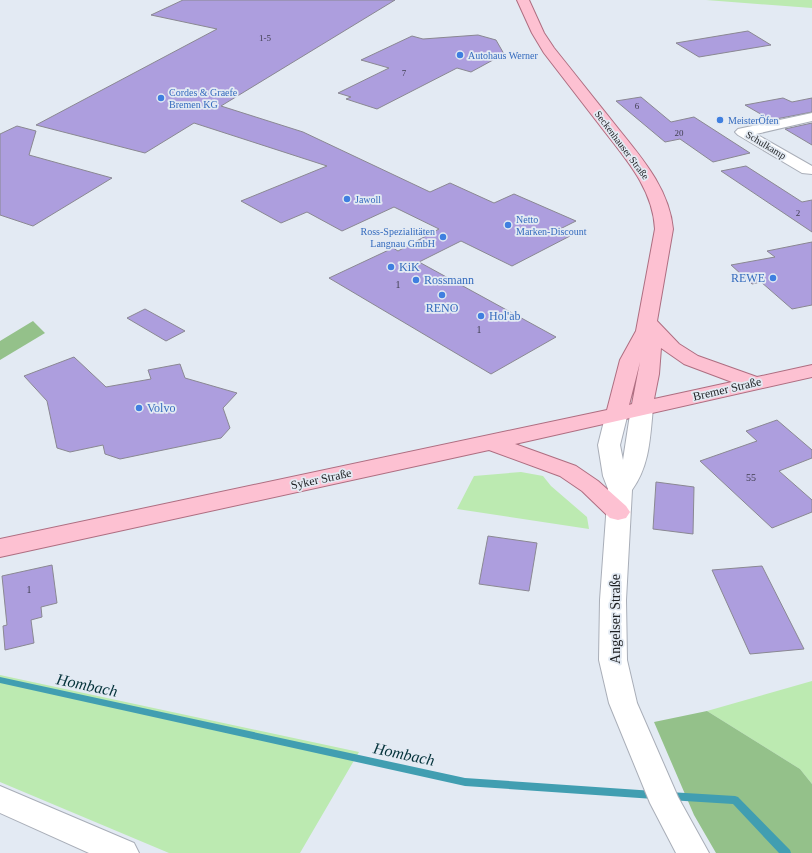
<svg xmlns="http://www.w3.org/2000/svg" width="812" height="853" font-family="'Times New Roman',serif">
  <rect width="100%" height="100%" fill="#e3eaf3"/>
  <!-- green -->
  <path fill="#bceab1" d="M706,0H812V8Z
    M521,472L543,476L551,486L587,517L589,529L457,509L474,476Z
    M0,675L359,752L300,853H169L0,782Z
    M812,681V784L800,769L707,711Z"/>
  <!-- forest -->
  <path fill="#94c18a" d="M33,321L45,333L0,360V341Z
    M707,711L800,769L812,784V853H716L694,815L654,722Z"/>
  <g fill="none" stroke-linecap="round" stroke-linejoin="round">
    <!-- stream -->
    <path fill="#419eb1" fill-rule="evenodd" d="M0,677L465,778L654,791L657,792L659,795L657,798L654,799L465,786L0,683Z
      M669,792L735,796L738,797L790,850L791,853H779L733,804L669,800L666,799L664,796L666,793Z"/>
  </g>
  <!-- building -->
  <path fill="#ad9ede" stroke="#8a8892" d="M183,0H395L221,106L303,132L430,192L450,183L494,203L514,194L576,221L558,230L570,236L512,266L461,241L419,262L556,337L491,374L329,278L393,248L398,251L439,229L394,207L342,231L307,212L281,223L241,201L327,166L194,123L145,153L36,125L217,29L151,15Z
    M748,31L771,45L699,57L676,43Z
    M478,35L496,40L504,54L471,72L457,68L377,109L346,99L351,97L338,93L389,68L361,60L412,36L423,39Z
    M641,97L671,122L694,117L750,153L713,162L680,139L665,142L616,101Z
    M783,98L792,102L812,98V112L771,120L745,105Z
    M812,123V145L785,129Z
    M17,126L36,131L29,155L112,178L33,226L0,215V134Z
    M746,166L802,202L812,200V232L721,171Z
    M812,242V305L792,309L761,282L752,284L731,265L775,257L767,251Z
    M145,309L185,331L166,341L127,318Z
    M74,357L106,387L151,379L148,370L180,364L185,378L237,393L223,408L230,428L221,438L120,459L105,454L103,445L70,452L57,448L47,401L24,376Z
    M777,420L812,450V458L779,471L812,500V512L772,528L700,461L757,441L746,431Z
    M656,482L694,487L693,534L653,529Z
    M488,536L537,543L529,591L479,584Z
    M52,565L57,603L41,607L42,617L31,620L34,643L5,650L3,626L7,625L2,576Z
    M762,566L804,649L750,654L712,570Z"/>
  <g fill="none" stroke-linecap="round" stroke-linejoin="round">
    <defs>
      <path id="street" d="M812,113V121L756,134L812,166V174L802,173L738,135L735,132L738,129Z
        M0,786L134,843L139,853H89L0,813Z"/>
      <path id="secondary" d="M642,401L650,403L653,408C650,437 650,465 632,490L626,600L627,660L637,703L678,797L709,853H676L650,803L609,703L599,660L600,600L608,489L603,476L598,445L606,413L609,408L617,406L625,408L628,413L620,445L623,460L631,408L634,403Z"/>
      <path id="primary" d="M517,0H529L544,33L554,48C574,73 593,97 613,122C638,154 669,186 673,229L657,321L679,344L698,356L757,377L812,365V377L515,444L576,466L598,481L626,506L630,512L626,518L618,520L610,518L582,491L560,476L489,450L0,557V539L607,410L620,360L636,331L655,229C653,187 623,156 598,123C580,100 562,76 544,53L532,33ZM661,348L684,364L732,382L654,399L659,374ZM640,362L632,404L629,405Z"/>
    </defs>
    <!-- street casing -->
    <use href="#street" stroke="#a9aeb8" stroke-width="2"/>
    <!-- secondary casing -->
    <use href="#secondary" stroke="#a9aeb8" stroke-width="2"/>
    <!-- primary casing -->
    <use href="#primary" stroke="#ae6e81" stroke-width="2"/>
    <!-- street -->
    <use href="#street" fill="#fff" fill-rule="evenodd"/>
    <!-- secondary -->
    <use href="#secondary" fill="#fff" fill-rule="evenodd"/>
    <!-- primary -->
    <use href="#primary" fill="#fdc1d2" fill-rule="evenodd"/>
  </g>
  <!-- markers -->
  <g fill="#3f7fe0" stroke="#e3eaf3" stroke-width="1.5">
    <circle cx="460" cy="55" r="4"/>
    <circle cx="161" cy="98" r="4"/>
    <circle cx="720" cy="120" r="4"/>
    <circle cx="347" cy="199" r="4"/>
    <circle cx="508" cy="225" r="4"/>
    <circle cx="443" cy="237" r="4"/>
    <circle cx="391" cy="267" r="4"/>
    <circle cx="773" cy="278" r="4"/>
    <circle cx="416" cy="280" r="4"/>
    <circle cx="442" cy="295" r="4"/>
    <circle cx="481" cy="316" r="4"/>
    <circle cx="139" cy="408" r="4"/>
  </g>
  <g text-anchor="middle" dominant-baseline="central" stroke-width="3.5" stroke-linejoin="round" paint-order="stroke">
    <!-- far-number labels -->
    <g font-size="9" fill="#424052">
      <text x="265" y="38">1-5</text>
      <text x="404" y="73">7</text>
      <text x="637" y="106">6</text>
      <text x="679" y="133">20</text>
      <text x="798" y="213">2</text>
    </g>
    <!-- far-shop labels -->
    <g font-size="10" fill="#366cbe" stroke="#e3eaf3" text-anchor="start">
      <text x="468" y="55">Autohaus Werner</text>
      <text x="169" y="92">Cordes &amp; Graefe<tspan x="169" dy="12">Bremen KG</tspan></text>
      <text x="728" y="120">MeisterÖfen</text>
      <text x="355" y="199">Jawoll</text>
      <text x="516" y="219">Netto<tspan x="516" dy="12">Marken-Discount</tspan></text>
      <text x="435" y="231" text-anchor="end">Ross-Spezialitäten<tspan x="435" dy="12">Langnau GmbH</tspan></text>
    </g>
    <!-- far-street labels -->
    <g font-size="10" fill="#1e2023" stroke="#e3eaf3">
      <text transform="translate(622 145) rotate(53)">Seckenhauser Straße</text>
      <text transform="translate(766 145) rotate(31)">Schulkamp</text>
    </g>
    <!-- number labels -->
    <g font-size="10" fill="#424052">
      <text x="398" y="284">1</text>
      <text x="479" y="329">1</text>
      <text x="751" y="477">55</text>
      <text x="29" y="589">1</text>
    </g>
    <!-- shop labels -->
    <g font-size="12" fill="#366cbe" stroke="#e3eaf3" text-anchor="start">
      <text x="399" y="267">KiK</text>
      <text x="765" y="278" text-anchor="end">REWE</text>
      <text x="424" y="280">Rossmann</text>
      <text x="442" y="308" text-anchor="middle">RENO</text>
      <text x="489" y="316">Hol'ab</text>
      <text x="147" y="408">Volvo</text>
    </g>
    <!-- street labels -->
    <g font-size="12" fill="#1e2023" stroke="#e3eaf3">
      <text transform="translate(727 389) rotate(-13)">Bremer Straße</text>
      <text transform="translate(321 479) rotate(-12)">Syker Straße</text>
    </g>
    <!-- near-street labels -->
    <g font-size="14" fill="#1e2023" stroke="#e3eaf3">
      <text transform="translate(615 619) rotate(-90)">Angelser Straße</text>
    </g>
    <!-- near-water labels -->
    <g font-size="16" font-style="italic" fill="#04323a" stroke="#e3eaf3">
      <text transform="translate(87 685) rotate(12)">Hombach</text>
      <text transform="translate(404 754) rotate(12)">Hombach</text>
    </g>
  </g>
</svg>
